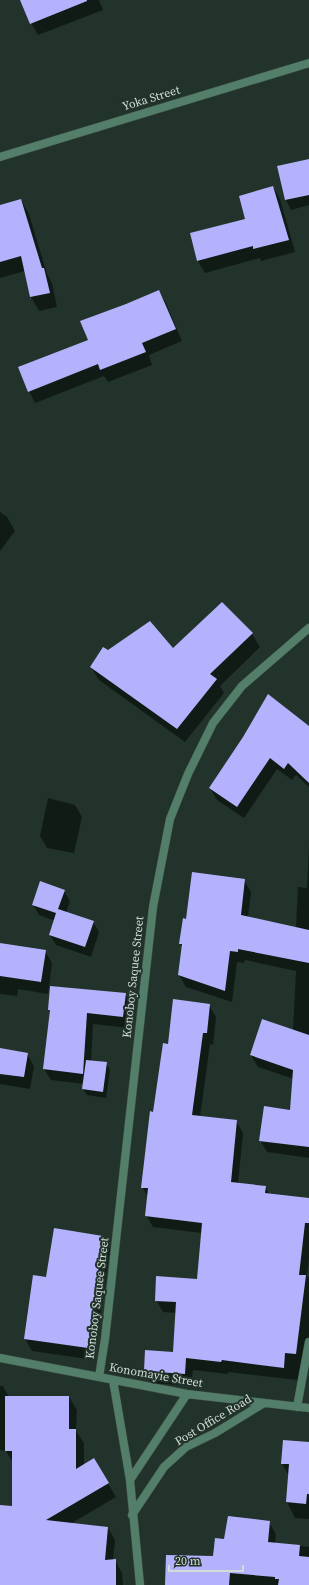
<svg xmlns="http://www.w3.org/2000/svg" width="309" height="1585" font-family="'Source Serif 4',serif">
  <rect width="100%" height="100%" fill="#21332a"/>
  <!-- shadow -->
  <path fill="#0007" d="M21,0H99L103,10L38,35L31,23Z
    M309,159V205L291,210L286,200L278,167Z
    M273,187L280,199L295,252L261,261L260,258L205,273L198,261L246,220Z
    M21,200L29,214L47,274L52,283L57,307L39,311L31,297L25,271L0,278V206Z
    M159,291L166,303L182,341L149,355L152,365L108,382L104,376L35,403L29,391L89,340Z
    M0,512L7,517L15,531L0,551Z
    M252,634L260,647L220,686L224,693L185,742L99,680L91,667L108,651L173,649Z
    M309,728V787L296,775L292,780L277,769L244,818L217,800L210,788Z
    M48,798L75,805L82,817L74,853L47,848L40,836Z
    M309,846V1158L267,1152L260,1140L290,1111L294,1079L258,1067L251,1055L293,1030L296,971L245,960L244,963L237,962L232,1002L186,987L179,975L183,948L180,944L187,920L244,880L251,892L248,918L296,928L298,887L307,888Z
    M64,891L70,901L66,913L93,922L99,932L91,957L56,945L50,935L55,921L39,915L33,905Z
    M0,944L45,951L52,963L49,987L125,994L132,1006L129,1028L93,1024L91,1061L106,1063L110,1070L106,1098L87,1095L83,1089L84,1084L51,1080L44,1069L51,1014L49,1010L50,988H49L48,994L18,989L17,996L0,994Z
    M209,1005L216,1017L213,1045L210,1044L200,1117L236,1121L243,1133L238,1184L265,1186L270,1195L309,1199V1258L307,1277H309V1359L305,1381L228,1372V1374L193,1370L191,1386L151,1383L145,1371L174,1353L176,1313L163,1312L156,1300L198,1280L202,1233L153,1227L146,1215L148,1197L142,1187L154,1113L169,1045Z
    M0,1049L27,1054L34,1066L30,1089L0,1084Z
    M103,1237L110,1249L94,1360L32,1351L25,1339L47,1278Z
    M0,1386H3L9,1397H69L77,1410L76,1431L84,1443V1466L94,1460L116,1497L70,1524L108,1528L115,1540L113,1560H115L122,1573L123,1585H6L50,1541L13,1463L6,1451L0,1450Z
    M309,1443V1519L295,1518L287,1502L289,1476L282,1464Z
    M269,1522L276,1534L275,1543L309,1547V1585H166L214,1557L225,1540Z"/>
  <!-- building -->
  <path fill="#b4b2fc" d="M20,0H87V1L30,24Z
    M309,159V195L285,200L277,166Z
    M273,186L289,240L253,249V246L197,261L190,233L245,219L239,196Z
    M21,199L42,268H44L50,293L30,297L21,256L0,262V205Z
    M159,290L176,329L142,343L146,352L100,370L98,364L28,392L18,367L88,340L80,321L126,304Z
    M222,602L253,633L210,674L217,679L177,729L90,667L103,647L108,650L150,621L173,648Z
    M268,694L309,726V783L288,763L284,769L270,758L237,807L209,788L243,737Z
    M192,872L245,879L241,915L309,930V963L238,949V952L230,951L225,991L178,975L182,944H179L183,918L186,919Z
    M40,881L65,890L58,909L94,921L85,947L49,935L56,913L32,905Z
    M0,943L46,950L41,982L0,976Z
    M50,986L126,993L123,1017L87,1013L83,1074L43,1069L50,1010H48Z
    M173,999L210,1004L207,1033H203L192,1115L237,1120L231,1182L266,1186L265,1193L309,1198V1223H305L299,1275H306L296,1354L285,1353L284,1368L222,1360L221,1362L186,1358L185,1374L144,1371L145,1350L173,1352L176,1302L155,1301L156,1276L197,1279L202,1223L145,1216L148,1188H141L150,1111L153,1112L163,1043L168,1044Z
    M262,1019L309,1035V1147L259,1141L264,1106L290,1110L293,1070L250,1055Z
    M0,1048L28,1053L24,1077L0,1074Z
    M86,1060L107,1062L103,1092L82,1089Z
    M54,1228L103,1236L88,1348L24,1339L33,1275L46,1277Z
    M5,1396H69V1429H76V1469L94,1458L109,1483L46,1520L108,1527L105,1560L116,1559V1585H0V1505L12,1506V1451H5Z
    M283,1440L309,1442V1494H307L306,1504L286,1502L289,1464H281Z
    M228,1516L270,1521L268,1542L300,1545L299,1556L309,1557V1585H278L279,1579H275V1577L230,1573L229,1585H165L166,1555L213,1556L215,1538L224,1539Z"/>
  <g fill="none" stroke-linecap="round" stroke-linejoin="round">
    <defs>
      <path id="minor" d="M0,157L309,63
        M0,1358L187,1394L309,1408
        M99,1377L105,1339L153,907L170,819L188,774L213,723L242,686L309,628
        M113,1380L130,1480L140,1585
        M297,1407L309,1342
        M130,1480L187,1394
        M132,1515L164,1467L186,1447L215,1433L264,1403"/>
    </defs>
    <!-- minor casing -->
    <use href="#minor" stroke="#3d4e46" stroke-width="9"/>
    <!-- minor -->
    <use href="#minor" stroke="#537e69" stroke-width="8"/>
  </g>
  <g text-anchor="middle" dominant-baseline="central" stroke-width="4" stroke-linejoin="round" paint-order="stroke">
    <!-- street labels -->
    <g font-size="12" fill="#d2ddd7" stroke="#21332a">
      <text transform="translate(151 98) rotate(-17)">Yoka Street</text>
      <text transform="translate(133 977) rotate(-84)">Konoboy Saquee Street</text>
      <text transform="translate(97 1298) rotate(-83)">Konoboy Saquee Street</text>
      <text transform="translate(156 1375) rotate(10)">Konomayie Street</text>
      <text transform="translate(213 1420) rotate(-31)">Post Office Road</text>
    </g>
  </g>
  <!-- scale -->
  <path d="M169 1565v6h74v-6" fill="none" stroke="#d2ddd7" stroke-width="2"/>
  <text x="175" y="1565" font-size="12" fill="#d2ddd7" stroke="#21332a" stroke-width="3" paint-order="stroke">20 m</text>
</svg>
